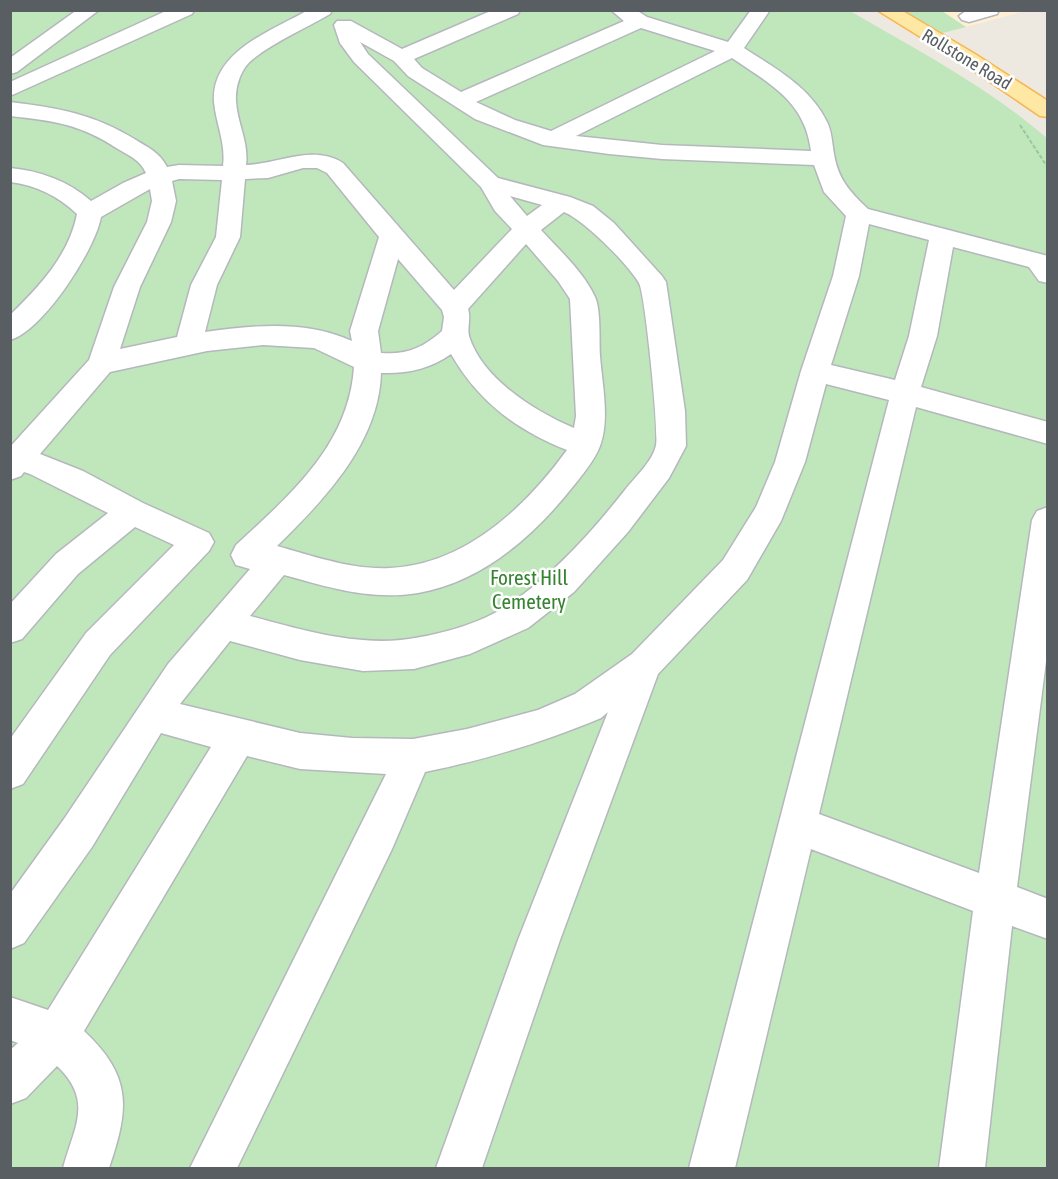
<svg xmlns="http://www.w3.org/2000/svg" width="1058" height="1179" font-family="'Asap Condensed',sans-serif">
  <rect width="100%" height="100%" fill="#ede9e1"/>
  <!-- commercial -->
  <path fill="#fff0d4" d="M904,11H1025L943,33Z"/>
  <!-- green -->
  <path fill="#c0e6bc" d="M10,11H850C917,50 988,87 1047,138V1168H11Z
    M904,11H942L966,27L943,33Z"/>
  <g fill="none" stroke-linecap="round" stroke-linejoin="round">
    <defs>
      <path id="minor" d="M77,10H99L17,72L10,74V58Z
        M168,10H194L192,14L10,96V82Z
        M308,10H332L330,14C306,28 274,42 253,59C241,68 235,86 236,101C237,123 249,142 246,165C280,164 312,144 343,163L454,290L512,229L495,211L481,187L354,62L340,43L334,25L337,21H351L402,49L493,10H520L518,14L414,59L422,68L461,92L624,21L611,10H636L647,17L728,42L751,10H770L744,48C776,69 810,87 827,122C832,132 832,143 834,154C838,179 850,192 868,209L1048,256V283L1039,281L1029,267L953,247L937,336L921,387L1048,422V444L916,407L819,814L979,873L1032,520L1037,511L1048,507V646L1017,887L1048,899V939L1012,926L985,1168H939L973,911L811,849L735,1168H689L889,400L826,384L805,462L781,521L747,580L658,674L560,940L482,1168H436L518,940L608,712L601,718C541,743 488,759 425,772L392,849L237,1168H190L386,774L300,769L247,756L84,1031C133,1077 129,1109 109,1168H63C74,1127 94,1101 57,1066L26,1098L10,1104V1050L18,1043L10,1040V997L48,1010L211,747L161,733L92,847L24,943L10,949V894L64,819L168,664L250,569L236,565L231,555L236,545C290,495 349,445 354,367L314,348L263,345L207,351L110,372L40,454L83,471L143,503L209,533L214,542L209,551L110,655L23,784L10,789V739L86,633L174,545L135,527L78,574L22,639L10,643V604L56,554L108,513L30,474L24,472L21,476L10,480V447L89,360L114,287L147,222L152,201L150,189L101,217C95,250 43,331 10,340V315C40,286 69,255 77,214C58,196 36,185 10,182V168C41,171 68,181 91,201L123,183L146,173C140,160 130,156 118,149C80,124 55,121 10,116V102C59,108 94,114 136,140C149,148 160,153 167,167L179,165L223,166C226,143 216,124 214,102C211,51 272,31 308,10ZM641,28L715,51L551,131L515,120L476,102ZM360,42L394,61L408,76L475,119L543,145L609,154L662,159L814,165L824,192L846,216L833,276L801,371L775,462L756,507L723,560L632,654L575,694L538,710L467,729L413,739L352,738L300,733L180,704L230,641L300,660L363,671L414,669L470,654L528,628L574,592L628,532L669,478L686,446L685,411L666,282L662,276L614,223L593,206L570,197L498,178L368,54ZM732,58C770,84 805,101 811,151L662,145L576,136ZM303,168H317L327,173L379,237L350,331L352,341C306,320 254,325 205,332L217,285L240,237L245,179L268,178ZM179,179L222,180L216,237L191,285L177,337L120,349L140,287L171,222L176,201L172,181ZM510,196L542,205L527,216ZM564,212C584,220 627,263 639,283C645,293 659,431 656,445C653,461 635,477 625,490C591,533 552,577 505,607C480,623 445,633 415,638C361,648 302,630 250,616L284,575C328,587 371,601 418,593C483,582 536,534 575,484C584,473 595,459 600,446C610,419 602,383 600,356C599,340 601,310 595,297C583,271 559,250 541,230ZM869,224L929,240L909,336L895,380L831,365L859,276ZM526,244L558,281L570,299L576,416L574,428C536,412 482,379 469,336C467,328 471,318 468,309ZM398,259L442,310L444,317L442,331C423,348 406,355 381,353L378,331ZM451,354C478,401 516,430 567,450C525,508 464,565 390,568C352,570 313,556 277,546C324,500 379,443 381,373C407,374 430,369 451,354Z
        M967,10H999L997,14L969,22L962,20L959,16Z"/>
      <path id="major" d="M877,10H901L975,54L1048,101V117L1040,116L961,62Z"/>
    </defs>
    <!-- minor casing -->
    <use href="#minor" stroke="#b4b8bc" stroke-width="3"/>
    <!-- major casing -->
    <use href="#major" stroke="#f6b651" stroke-width="3"/>
    <!-- path -->
    <path stroke="#96c99f" stroke-width="2" stroke-dasharray="4 2" stroke-linecap="butt" d="M1020,125L1048,168"/>
    <!-- minor -->
    <use href="#minor" fill="#fff" fill-rule="evenodd"/>
    <!-- major -->
    <use href="#major" fill="#ffe7a4" fill-rule="evenodd"/>
  </g>
  <g text-anchor="middle" dominant-baseline="central" stroke-width="5" stroke-linejoin="round" paint-order="stroke">
    <!-- far-street labels -->
    <g font-size="18" fill="#595e62" stroke="#fff">
      <text transform="translate(967 59) rotate(31)">Rollstone Road</text>
    </g>
    <!-- park labels -->
    <g font-size="21" fill="#358230" stroke="#fff">
      <text x="529" y="577">Forest Hill<tspan x="529" dy="24">Cemetery</tspan></text>
    </g>
  </g>
  <!-- border -->
  <rect width="1058" height="1179" fill="none" stroke="#595e62" stroke-width="24"/>
</svg>
